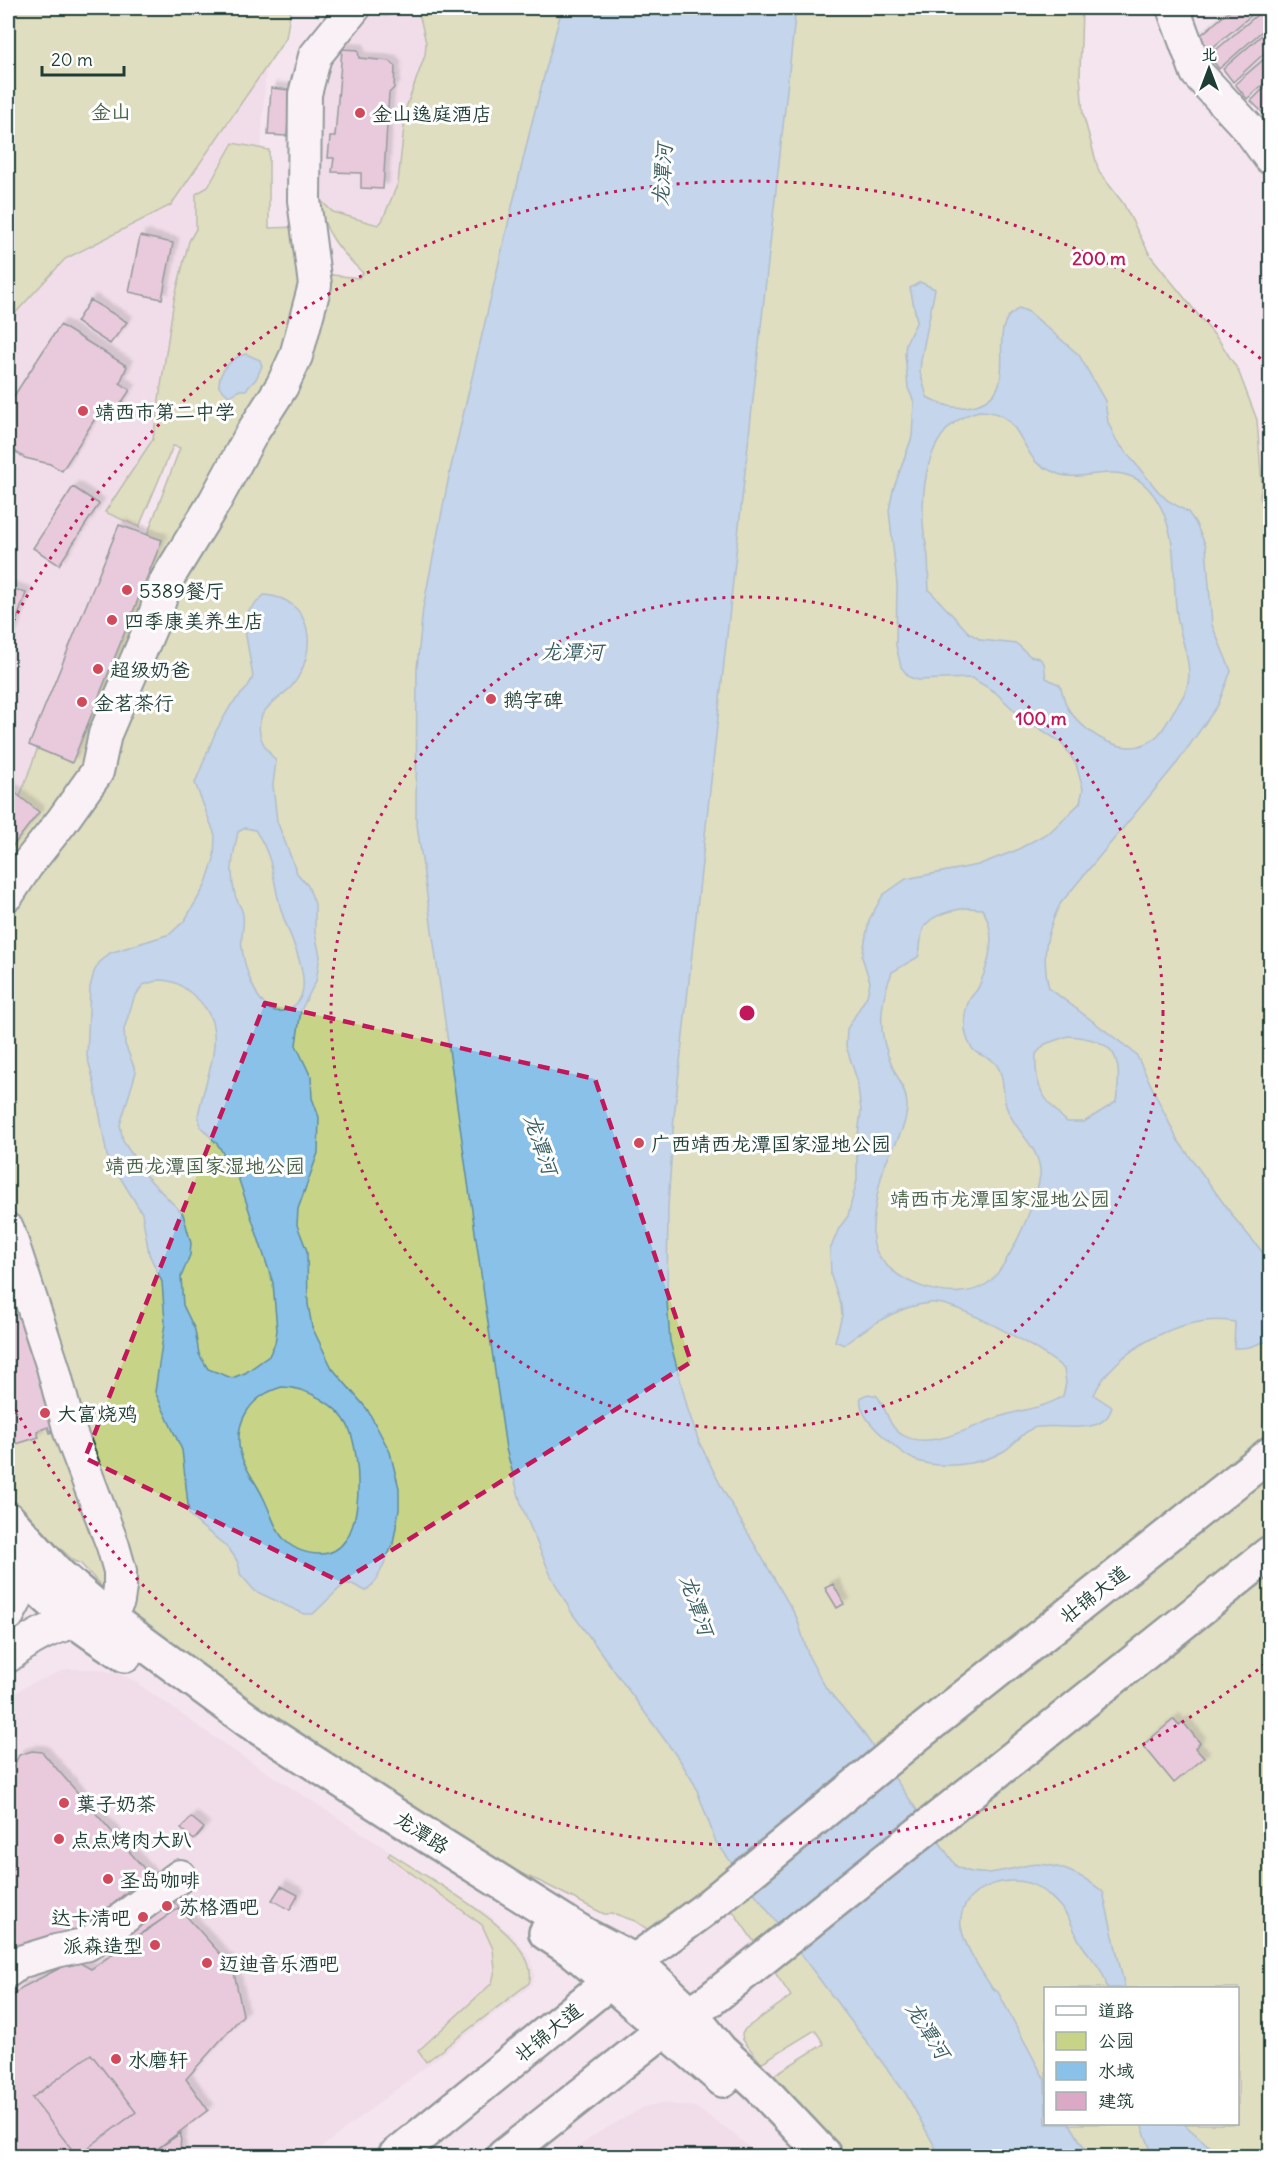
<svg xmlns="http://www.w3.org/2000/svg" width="1278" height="2164" font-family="Delius,'LXGW WenKai TC',sans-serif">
  <defs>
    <filter id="shadow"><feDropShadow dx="5.5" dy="-5.5" stdDeviation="1.5" flood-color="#0004"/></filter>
  </defs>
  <rect width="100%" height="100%" fill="#f4e5ee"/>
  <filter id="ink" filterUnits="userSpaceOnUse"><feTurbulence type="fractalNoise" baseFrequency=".0167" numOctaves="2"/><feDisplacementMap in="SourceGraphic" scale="12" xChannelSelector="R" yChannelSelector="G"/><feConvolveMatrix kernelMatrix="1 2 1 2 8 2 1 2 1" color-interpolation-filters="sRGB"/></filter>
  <g filter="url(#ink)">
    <!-- built -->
    <path fill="#ecd3e2" d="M406,8L414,10L420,17L426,43L425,55L406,108L398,183L391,202L379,225L333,212L320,200V73L358,20L370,10L379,16L398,14Z
      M266,67L261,148L241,147L208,187L196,194V229L189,241L174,300L153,439L105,512L178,544L8,866V321L65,259L171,205Z
      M67,1669H97L120,1674L133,1680L231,1749L489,1915L516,1939L532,1961L535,1975L532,1985L310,2156H8V1699L26,1686Z
      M661,2103L695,2107L732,2132L759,2156H566L596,2134L644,2107Z"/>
    <!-- green -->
    <path fill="#c7d487" stroke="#73885e" stroke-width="1.5" fill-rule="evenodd" d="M8,8H291L286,38L171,205L65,259L8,321Z
      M371,8H1082L1080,74L1083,114L1099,172L1123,203L1150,255L1220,342L1238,370L1257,420L1262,485L1260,497L1270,529V2156H847L774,2075L824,2044L815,2030L761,2063L743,2040L742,2034L745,2029L791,1996L733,1911L691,1936L656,1935L635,1921L615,1914H604L541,1882L474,1854L199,1692L81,1564L74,1561L8,1500V829L48,720L135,567L180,448L173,446L139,527L105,512L153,439L174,300L189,241L196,229V194L208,187L233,143L269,150V228L297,227L315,273L359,278L363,273C343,254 320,229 320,200L333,212L378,225L382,221L398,183L406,108L425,55L426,43L420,17L414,10C395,7 392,25 370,10ZM1046,1988H1238V2124H1046Z
      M390,1853C421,1875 545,1938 529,1983L426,2062L418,2051L492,1983L495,1970L493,1949L482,1925L388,1856Z"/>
    <!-- water -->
    <path fill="#8ac1e8" stroke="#5f8ca0" stroke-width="1.5" fill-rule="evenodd" d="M562,8H796L674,1117L668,1206L667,1301L670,1341L688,1410L699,1442L723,1490L797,1618L809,1657L826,1688L862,1731L956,1866C980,1880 1003,1870 1029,1865C1055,1861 1085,1876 1103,1892L1125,1988H1107C1104,1968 1090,1958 1080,1942C1076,1936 1075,1931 1072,1925C1066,1911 1052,1896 1039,1888C1012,1870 956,1888 961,1927C965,1948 981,1970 992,1988L998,1992L1045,2080L1046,2124H1070L1089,2156H940L906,2094L716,1842L695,1785L681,1762L572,1613L551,1576L522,1507L506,1449L416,818L417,668L423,608L450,471L531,126Z
      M920,282L935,289L921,360L920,372L927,397C942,405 955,410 972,406C1021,395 990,344 1008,317C1011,314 1016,311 1019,308L1029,312L1079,355L1105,401L1108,422L1116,440L1158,491L1167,500L1188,512L1195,522L1206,546L1212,625L1231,671L1218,705L1177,763L1060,904C1046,933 1041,956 1049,988L1136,1054L1177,1139L1235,1219L1270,1261V1341C1254,1343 1254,1349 1234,1348L1235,1322C1187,1312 1113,1349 1094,1395L1112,1407C1103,1440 1056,1421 1033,1428C1023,1432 1014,1445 1004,1451C981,1465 941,1470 915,1460C902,1455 893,1444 882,1435C872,1426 858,1411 861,1397L868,1394L877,1396C886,1407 888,1426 901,1434C929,1453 976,1424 1002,1416C1023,1409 1045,1408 1063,1396L1066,1383L1064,1369C1045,1351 955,1300 930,1303C899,1306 868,1326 844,1345L835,1341L842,1316L841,1305L831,1276L830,1250L839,1228L848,1216L857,1180V1143L861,1111L857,1080L846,1046L847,1029L867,996L870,982L862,957L869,920L883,895L906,879L978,865L1017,850L1051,831L1080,803L1083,789L1076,764L1062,743L1019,715L995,692L972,678L918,680L909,677L901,667L896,646L897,584L889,510L893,490L912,437L914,402L908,388L905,353L906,343L917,321L910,288ZM979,411C1017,411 1017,439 1036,462C1040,467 1050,470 1056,473C1079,484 1110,462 1140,481C1155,492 1163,509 1168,526C1178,558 1171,593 1179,626C1183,645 1193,668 1187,688C1184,696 1178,705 1173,712C1169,719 1164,729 1158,735C1131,763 1087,736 1069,710C1064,703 1063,693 1060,685L1046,678L1044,663L1039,658L1030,656L1017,644L981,640L969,633L929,590C928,579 929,568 928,558C927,545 923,533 923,521C922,477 930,423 979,411ZM967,908L982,909C998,933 990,962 979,986C977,992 971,995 969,1001C963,1013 963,1032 970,1045C975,1056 987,1055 995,1063C1005,1074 1002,1093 1006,1106C1013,1129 1038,1145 1040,1170C1042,1192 1007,1270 988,1283C956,1306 889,1284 875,1248C868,1232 880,1175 887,1160C896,1142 907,1126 907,1105C907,1092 898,1079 893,1067C877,1034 879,1005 892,972L918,957C921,948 920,941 922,933C925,916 952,910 967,908ZM1068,1036C1117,1039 1123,1057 1116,1102L1084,1122H1067C1044,1100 1034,1088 1036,1054L1045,1044Z
      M246,354L260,360L262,366L256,379L246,390H240L229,396L219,387C218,372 231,357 246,354Z
      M264,595C314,598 319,652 292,686C283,696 268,703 262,715C254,734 265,748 276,761L273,785L277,821L297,873L308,886L315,904V933L320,956L316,981L301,1010L296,1045L311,1077L312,1098L319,1117L318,1153L298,1209L297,1225L307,1251L308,1304L312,1327L332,1368L367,1409L381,1435L390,1452L399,1488V1510L393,1544L376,1581L366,1591L352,1584H344L313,1614H304L255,1591L240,1574C240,1547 204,1534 189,1514L182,1450L155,1392L165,1323L162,1282L149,1254L142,1213L107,1156L94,1082L87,1056L90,987L94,972L99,963L110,953L170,934L185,920L205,886L214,859L215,835L195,783L216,731L231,705L247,688L253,677L244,624L246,613ZM245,828L255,830C276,860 272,884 283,916C290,938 323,997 286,1010C280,1012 271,1012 266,1006C253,994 244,965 242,948C240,937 245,926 243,916C243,909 237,902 235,895C229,872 233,855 238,832ZM159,980C174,980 181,985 192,994C234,1026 205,1074 198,1116L201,1127L218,1145L238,1177L273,1283L277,1330L275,1343L269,1356L245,1373L232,1378L208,1369L199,1354L195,1330L183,1305L181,1277L190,1255L191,1243L183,1214L146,1176L123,1141L120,1125L136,1072L125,1044L124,1029L134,998L143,985ZM282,1387C306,1387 339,1405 349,1428C361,1457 367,1543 328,1553C316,1556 299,1552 289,1544C275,1533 271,1512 263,1497C256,1482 244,1468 240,1452C234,1420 252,1395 282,1387Z
      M1141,2124H1184L1220,2156H1153Z"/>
    <!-- building -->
    <path fill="#dba9c6" stroke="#1f3d34" stroke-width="1.5" filter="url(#shadow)" d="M1233,8H1260L1206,53L1195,40Z
      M1265,8H1270V24L1219,69L1209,56Z
      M1270,28V48L1233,82L1223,69Z
      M342,49L358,50L359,58L390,61L395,66L394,88L389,93L383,189L361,188V173L332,172L334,158H328L330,137H335Z
      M1270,54V78L1247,99L1235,84Z
      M1270,82V106L1263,113L1251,101Z
      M271,88L290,90L287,136L268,135Z
      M1270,110V123L1264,115Z
      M140,236L173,243L162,299L129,292Z
      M90,300L127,322L110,344L76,322Z
      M60,325L127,366L120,383L130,390L116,411L103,406L62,471L50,464L25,458L16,452L8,438V405Z
      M73,487L99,504L59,565L33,548Z
      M119,525L162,540L72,763L29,745Z
      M8,587L26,593L8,645Z
      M8,787L39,812L8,852Z
      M1270,1139V1158L1263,1143Z
      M13,1298L29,1349L33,1347L59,1429L50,1433L48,1427L37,1431L39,1437L13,1445L8,1428V1300Z
      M833,1584L844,1604L837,1608L825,1588Z
      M1174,1719L1179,1725L1183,1722L1200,1743L1195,1748L1204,1758L1174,1783L1143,1745Z
      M32,1751L42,1752L148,1873L86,1928L40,1939L8,1952V1778L19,1755Z
      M191,1817L204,1828L194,1840L181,1829Z
      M148,1873L179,1908L110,1954L86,1928Z
      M281,1886L298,1895L290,1910L272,1900Z
      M179,1908L233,1968L243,2015L186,2079L208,2110L148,2156H8V2001L21,1988L62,1967L80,1963L91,1969Z
      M91,2054L136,2112L77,2156L32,2098Z
      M181,2133L180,2156H148Z"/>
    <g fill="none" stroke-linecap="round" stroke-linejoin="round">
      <defs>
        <path id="street" d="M1173,8L1197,73L1249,129L1270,158
          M8,894L27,865L62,821L97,772L105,734L152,624L166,581L215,501L252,433L282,386L296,356L315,285L304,200L305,94L315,56L354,8
          M8,1230L53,1367L70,1432L113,1546L120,1571V1587L118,1601L108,1617C66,1621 40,1630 8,1656
          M8,1615L15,1602L28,1550
          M8,1971L20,1962L56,1951L88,1944L180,1876"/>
        <path id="secondary" d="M8,1519L59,1575L108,1617L249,1721L432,1839L587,1936L635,1961L690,2013L720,2050L759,2086L825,2156
          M8,1555C44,1600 77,1624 125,1655
          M546,1933L575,1952L723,2080"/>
        <path id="primary" d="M395,2156L635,1961L704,1910L918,1734L1270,1454
          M504,2156L666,2028L710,2000L757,1963L1270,1553"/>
      </defs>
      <!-- street casing -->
      <use href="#street" stroke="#1f3d34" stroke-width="36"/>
      <!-- secondary casing -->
      <use href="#secondary" stroke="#1f3d34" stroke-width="38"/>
      <!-- primary casing -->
      <use href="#primary" stroke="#1f3d34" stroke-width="38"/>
      <!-- street -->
      <use href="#street" stroke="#fff" stroke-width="32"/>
      <!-- secondary -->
      <use href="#secondary" stroke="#fff" stroke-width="33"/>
      <!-- primary -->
      <use href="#primary" stroke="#fff" stroke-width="33"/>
    </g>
  </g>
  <!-- marked area -->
  <path d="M0 0H1278V2164H0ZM265,1003L595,1079L691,1362L341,1582L85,1458Z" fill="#f4e5ee" fill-opacity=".55" fill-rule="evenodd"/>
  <path fill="none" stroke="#c2185b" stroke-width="4.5" stroke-dasharray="12 8" stroke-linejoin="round" d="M265,1003L595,1079L691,1362L341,1582L85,1458Z"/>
  <!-- distance rings -->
  <g fill="none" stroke="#c2185b" stroke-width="3" stroke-dasharray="3 6">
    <circle cx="747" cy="1013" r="416"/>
    <path d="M1265 1664A832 832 0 0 1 9 1397M9 629A832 832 0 0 1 1265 362"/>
  </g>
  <!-- markers -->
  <g fill="#d1495b" stroke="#fff" stroke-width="2">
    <circle cx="360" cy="113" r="6"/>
    <circle cx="83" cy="411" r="6"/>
    <circle cx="127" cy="590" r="6"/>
    <circle cx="112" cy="620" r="6"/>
    <circle cx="98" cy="669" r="6"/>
    <circle cx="491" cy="699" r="6"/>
    <circle cx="82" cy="702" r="6"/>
    <circle cx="639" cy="1143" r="6"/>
    <circle cx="45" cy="1413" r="6"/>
    <circle cx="64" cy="1803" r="6"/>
    <circle cx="59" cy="1839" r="6"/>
    <circle cx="108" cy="1879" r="6"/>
    <circle cx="167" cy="1906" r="6"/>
    <circle cx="143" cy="1917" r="6"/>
    <circle cx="155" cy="1945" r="6"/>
    <circle cx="207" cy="1963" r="6"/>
    <circle cx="116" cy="2059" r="6"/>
  </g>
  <g text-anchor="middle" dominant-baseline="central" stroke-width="6" stroke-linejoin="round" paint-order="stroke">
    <!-- park labels -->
    <g font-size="20" fill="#496349" stroke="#fff">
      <text x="111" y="111">金山</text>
      <text x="205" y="1165">靖西龙潭国家湿地公园</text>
      <text x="1000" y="1198">靖西市龙潭国家湿地公园</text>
    </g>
    <!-- poi labels -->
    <g font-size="20" fill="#1f3d34" stroke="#fff" text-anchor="start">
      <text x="372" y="113">金山逸庭酒店</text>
      <text x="95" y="411">靖西市第二中学</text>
      <text x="139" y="590">5389餐厅</text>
      <text x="124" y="620">四季康美养生店</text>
      <text x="110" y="669">超级奶爸</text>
      <text x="503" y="699">鹅字碑</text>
      <text x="94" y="702">金茗茶行</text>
      <text x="651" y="1143">广西靖西龙潭国家湿地公园</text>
      <text x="57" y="1413">大富烧鸡</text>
      <text x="76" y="1803">葉子奶茶</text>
      <text x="71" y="1839">点点烤肉大趴</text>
      <text x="120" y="1879">圣岛咖啡</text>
      <text x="179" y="1906">苏格酒吧</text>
      <text x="131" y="1917" text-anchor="end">达卡清吧</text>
      <text x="143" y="1945" text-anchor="end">派森造型</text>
      <text x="219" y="1963">迈迪音乐酒吧</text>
      <text x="128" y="2059">水磨轩</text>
    </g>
    <!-- street labels -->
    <g font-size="20" fill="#1f3d34" stroke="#fff">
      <text transform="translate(1094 1594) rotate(-38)">壮锦大道</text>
      <text transform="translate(422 1832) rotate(33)">龙潭路</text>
      <text transform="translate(548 2032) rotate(-39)">壮锦大道</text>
    </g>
    <!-- water labels -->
    <g font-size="21" font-style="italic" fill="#3a5e61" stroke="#fff">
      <text transform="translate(662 175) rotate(-86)">龙潭河</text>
      <text x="572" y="651">龙潭河</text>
      <text transform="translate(541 1144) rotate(71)">龙潭河</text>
      <text transform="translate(697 1605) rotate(71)">龙潭河</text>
      <text transform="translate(928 2030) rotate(58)">龙潭河</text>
    </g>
  </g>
  <circle cx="747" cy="1013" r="9" fill="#c2185b" stroke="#fff" stroke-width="3"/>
  <g font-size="18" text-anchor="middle" font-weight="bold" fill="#c2185b" stroke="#fff" stroke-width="6" stroke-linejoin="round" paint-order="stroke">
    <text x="1099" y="265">200 m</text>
    <text x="1041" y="725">100 m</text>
  </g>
  <!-- margin -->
  <rect width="1278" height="2164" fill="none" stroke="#fff" stroke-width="30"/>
  <rect x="15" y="15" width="1248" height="2134" fill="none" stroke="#1f3d34" stroke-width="2" filter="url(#ink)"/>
  <!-- legend -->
  <rect x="1044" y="1987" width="195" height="138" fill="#ffffff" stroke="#a5b1ae" stroke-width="1.5"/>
  <rect x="1056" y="2006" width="30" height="9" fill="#ffffff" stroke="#a5b1ae" stroke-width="1.5"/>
  <text x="1098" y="2017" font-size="18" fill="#1f3d34">道路</text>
  <rect x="1056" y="2032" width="30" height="18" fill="#c7d487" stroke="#a5b1ae" stroke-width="1.5"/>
  <text x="1098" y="2047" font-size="18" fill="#1f3d34">公园</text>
  <rect x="1056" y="2062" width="30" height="18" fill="#8ac1e8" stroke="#a5b1ae" stroke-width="1.5"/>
  <text x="1098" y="2077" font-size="18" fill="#1f3d34">水域</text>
  <rect x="1056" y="2092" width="30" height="18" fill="#dba9c6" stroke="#a5b1ae" stroke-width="1.5"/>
  <text x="1098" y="2107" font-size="18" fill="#1f3d34">建筑</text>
  <!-- north arrow -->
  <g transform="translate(1209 69)" stroke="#ffffff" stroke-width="4.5" paint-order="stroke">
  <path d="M0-4.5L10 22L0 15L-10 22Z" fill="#1f3d34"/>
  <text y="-9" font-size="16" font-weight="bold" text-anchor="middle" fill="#1f3d34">北</text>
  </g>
  <!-- scale -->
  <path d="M42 66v9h82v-9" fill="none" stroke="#1f3d34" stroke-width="3"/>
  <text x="51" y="66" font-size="18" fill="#1f3d34" stroke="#ffffff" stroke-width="4.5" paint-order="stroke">20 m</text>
</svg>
